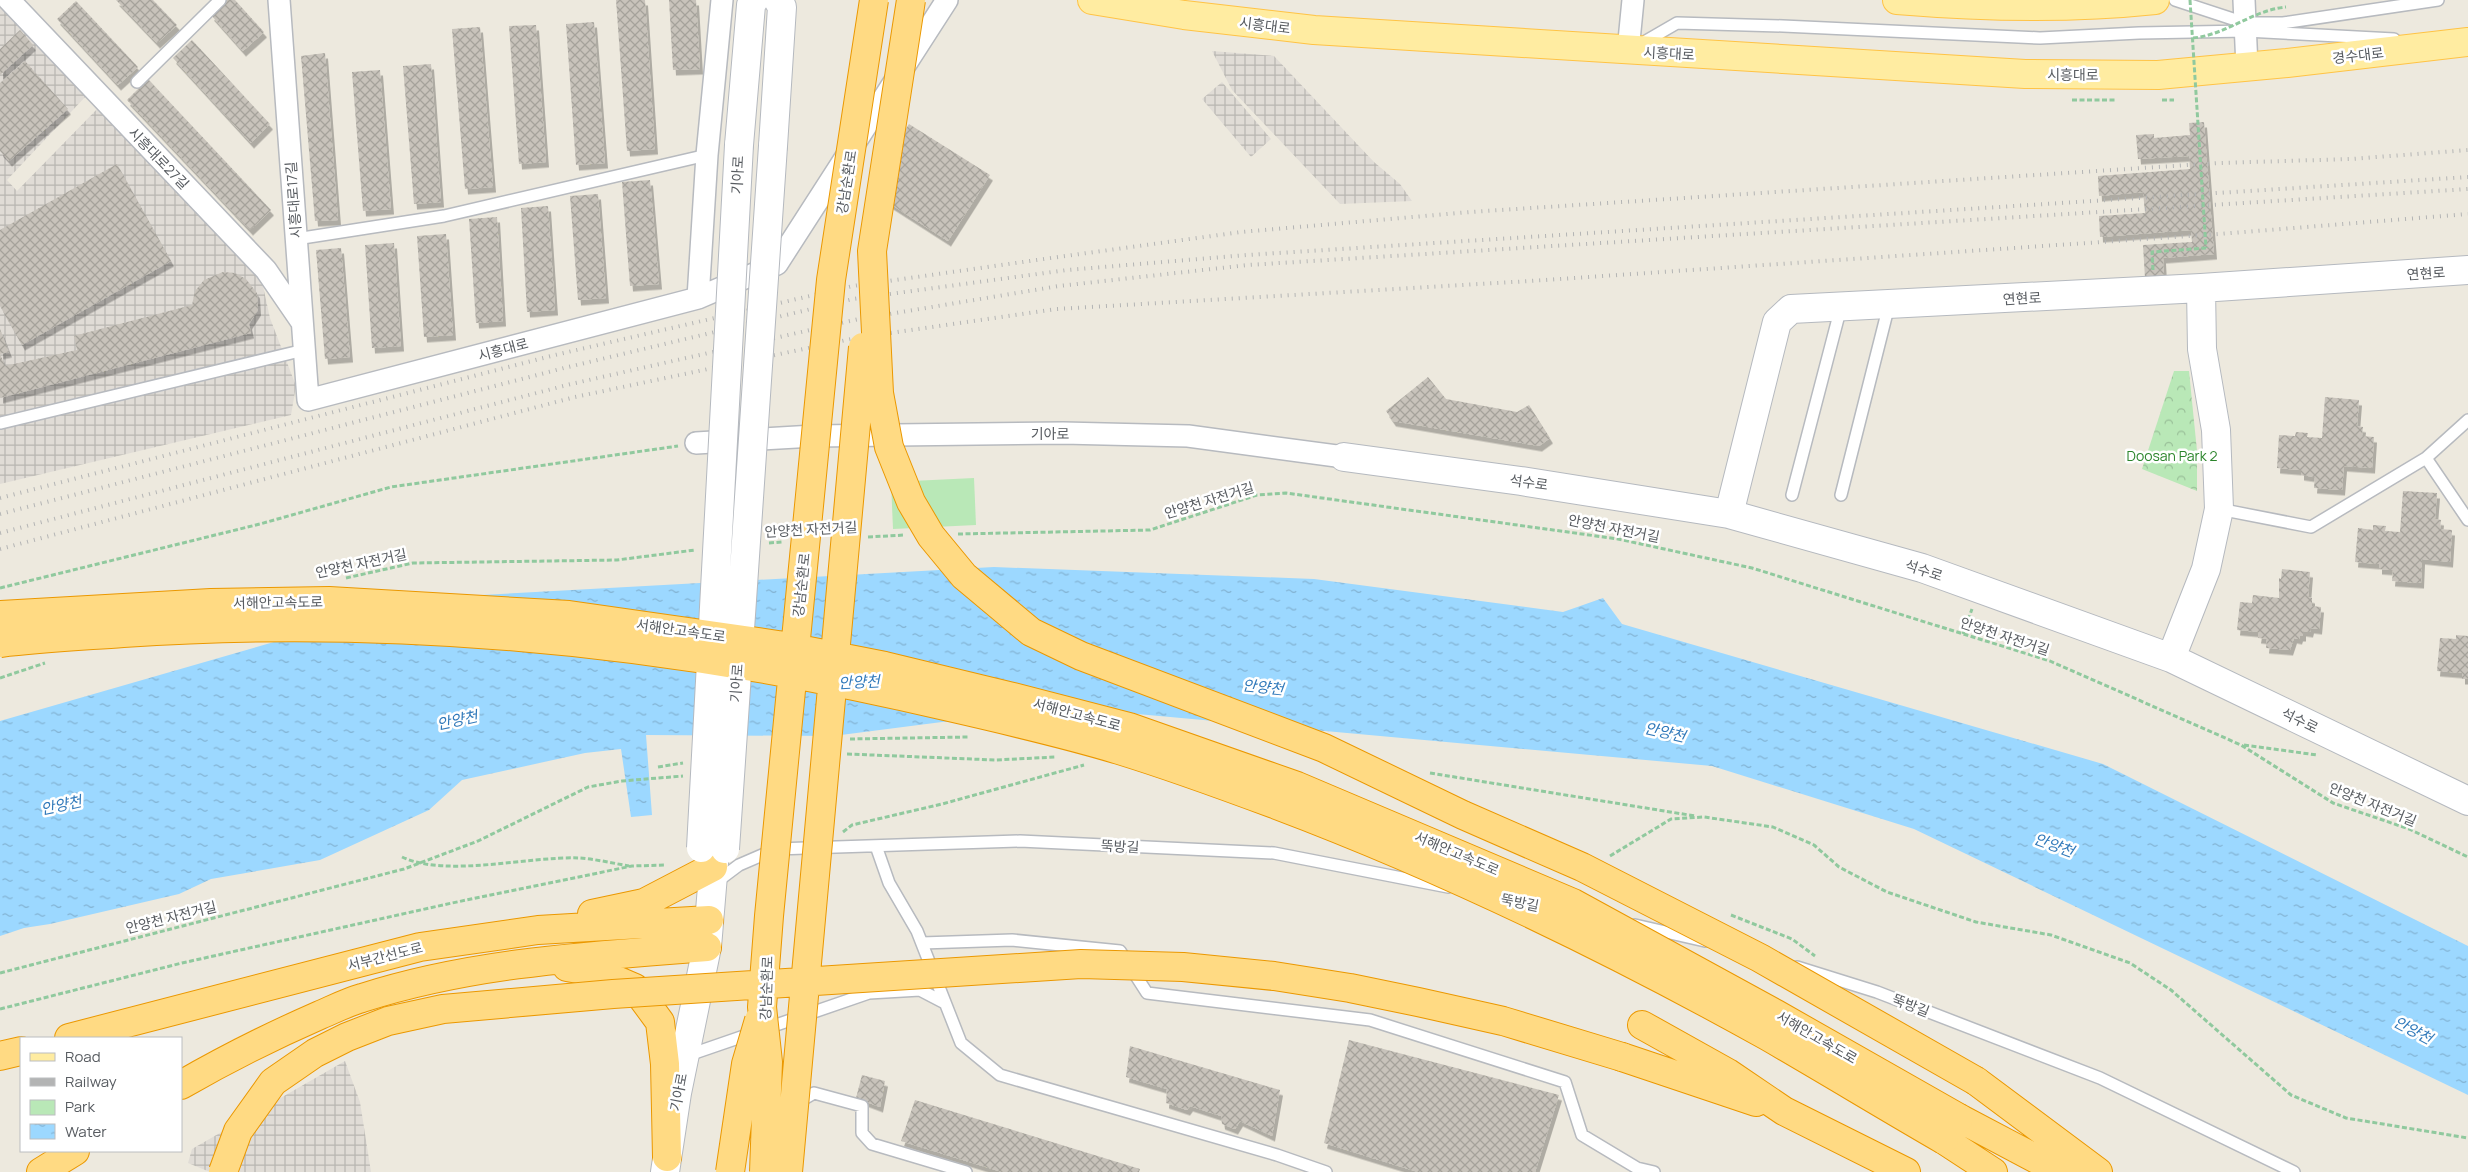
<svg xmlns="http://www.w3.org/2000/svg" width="2468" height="1172" font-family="Manrope,'Noto Sans KR',sans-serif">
  <defs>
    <pattern id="industrial-grid" width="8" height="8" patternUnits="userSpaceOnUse" patternTransform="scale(1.25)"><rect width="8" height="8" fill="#e0dcd6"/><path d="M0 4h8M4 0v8" fill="none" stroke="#b8b6b1"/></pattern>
    <pattern id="forest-crowns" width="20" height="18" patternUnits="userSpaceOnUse" patternTransform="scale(1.25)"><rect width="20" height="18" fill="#b9e8b7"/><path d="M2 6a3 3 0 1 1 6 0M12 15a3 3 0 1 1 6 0" fill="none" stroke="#99bf98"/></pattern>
    <pattern id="water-ripples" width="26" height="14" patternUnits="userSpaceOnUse" patternTransform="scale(1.25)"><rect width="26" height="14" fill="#9cd8ff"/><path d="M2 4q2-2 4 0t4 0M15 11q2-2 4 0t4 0" fill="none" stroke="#82b2d2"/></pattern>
    <pattern id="building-cross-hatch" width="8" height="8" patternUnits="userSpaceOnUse" patternTransform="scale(1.25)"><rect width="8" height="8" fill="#c8c3bb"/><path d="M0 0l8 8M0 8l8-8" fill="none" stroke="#a5a29b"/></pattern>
    <filter id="shadow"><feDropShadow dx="3" dy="5.5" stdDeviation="0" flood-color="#0004"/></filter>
  </defs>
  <rect width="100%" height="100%" fill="#ede9de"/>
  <!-- industrial -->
  <path fill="url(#industrial-grid)" d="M0,4L87,95L7,180L17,191L99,107L261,277L270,318L296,386L291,415L0,484Z
    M1212,51L1274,56L1374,162L1400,184L1412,201L1340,204L1232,90Z
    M1222,82L1271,139L1251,157L1202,99Z
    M345,1061L360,1102L371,1172H210L188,1163L192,1149Z"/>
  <!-- green -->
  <path fill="#b9e8b7" d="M974,478L976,525L893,529L891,482Z"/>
  <!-- forest -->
  <path fill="url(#forest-crowns)" d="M2174,371H2189L2197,451V491L2142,469Z"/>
  <!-- water -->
  <path fill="url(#water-ripples)" d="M994,567L1314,579L1563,612L1603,598L1622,624L2103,764L2468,946V1095L1914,829L1712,766L1060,707L833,736L646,735L652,815L631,817L621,749L585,753L462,780L429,810L320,860L211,879L179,894L50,924L24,928L0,936V721L312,631L445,597Z"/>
  <!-- building -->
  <path fill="url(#building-cross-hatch)" filter="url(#shadow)" d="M116,0H153L177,25L157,43Z
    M227,0H235L264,32L243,51L211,15Z
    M616,0H645L655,149L627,151Z
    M669,0H696L700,69L673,70Z
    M76,1L138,67L118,85L57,19Z
    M594,22L605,163L576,165L566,24Z
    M536,25L546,162L519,164L509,26Z
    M480,27L493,187L465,189L452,29Z
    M20,30L33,45L0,75V49Z
    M192,40L270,124L251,143L173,58Z
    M325,53L338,220L315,221L301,56Z
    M25,61L68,109L9,161L0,151V83Z
    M431,64L441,202L414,204L403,66Z
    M380,70L391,209L363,211L352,72Z
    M148,79L271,210L250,230L127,100Z
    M2204,122L2214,254L2163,258L2164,277L2145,278L2143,245L2192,242L2191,230L2100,237L2099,216L2145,213L2143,192L2099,196L2098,176L2190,169L2189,156L2138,159L2136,135L2154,134V138L2190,135L2189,123Z
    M909,124L990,175L948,241L867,189Z
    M117,164L171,261L22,345L0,306V230Z
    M650,180L659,284L630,286L622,182Z
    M598,194L606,298L578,300L570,196Z
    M548,206L555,310L527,312L521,208Z
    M497,217L503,321L476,323L469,219Z
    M446,234L453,335L424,337L417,236Z
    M394,243L401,346L372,348L365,245Z
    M341,248L350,357L325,359L316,250Z
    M223,272L235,273L246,279L257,293L258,310L249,324L251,333L0,398V329L9,352L0,354L5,366L77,350L74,336L192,305L195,291L204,280Z
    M1428,377L1446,399L1517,412L1529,405L1550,438L1539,446L1393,421L1386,411Z
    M2325,397L2359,400L2357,426L2363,427L2362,436L2374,437L2372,468L2344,466L2342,490L2314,488L2315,477L2301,475V470L2277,468L2279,435L2295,436L2296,432L2308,433L2307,437L2322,438Z
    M2403,491L2437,493L2435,519L2441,520L2440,529L2452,530L2450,562L2422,559L2421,583L2392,581L2393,570L2379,569V564L2355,562L2358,528L2373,530V525L2386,526L2385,531L2400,532Z
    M2282,569L2310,572L2308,597L2312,598V606L2321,607L2319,629L2311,628L2310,632L2303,631V636H2300L2299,639L2294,638L2290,650L2266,648L2267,639L2258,638L2259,632L2237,630L2240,602L2252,603L2253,595L2279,598V578L2281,579Z
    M2456,635L2468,636V679H2462V673L2437,671L2440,638L2456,639Z
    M1349,1040L1559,1095L1535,1172H1418L1324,1143Z
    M1130,1046L1280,1090L1272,1136L1240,1121L1235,1129L1222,1124L1221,1116L1190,1106L1187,1110L1166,1103L1167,1089L1126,1077Z
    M862,1075L885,1081L880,1107L856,1098Z
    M915,1100L1140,1169L1139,1172H1002L901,1141Z"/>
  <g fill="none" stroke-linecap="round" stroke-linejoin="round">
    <defs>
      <path id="lane" d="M2175,0L2245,23H2283L2438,0
        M1639,45L1677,23L1783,26L2040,38L2139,33L2246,31L2394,39
        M137,82L220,0
        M296,239L444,216L707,155
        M1,423L304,350
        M2426,458L2468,520
        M1792,495L1841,307
        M1841,495L1889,305
        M2219,509L2311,527L2426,458L2468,420
        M876,846L889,883L917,931L961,1043L1000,1075L1277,1155L1326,1172
        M715,883L739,865L776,849L1020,841L1274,853L1448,887
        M1635,925L1705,941
        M922,943L1012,940L1120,951L1147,993L1370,1020L1565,1082L1582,1135L1637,1168L1654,1172
        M1797,967L1877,992L2100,1078L2294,1172
        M686,1056L869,993L920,990L945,1003
        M797,1103L814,1093L862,1106V1133L872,1144L966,1172"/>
      <path id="street" d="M9,0L266,270L301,321
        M279,0L308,400L698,298L777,264L947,0
        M2244,0L2247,67
        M1628,51L1633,0
        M698,298L707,155L722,0
        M696,443L814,436L1063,433L1188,436L1344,457"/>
      <path id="secondary" d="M739,145L751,5L754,0
        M773,146L782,7L778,0
        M1344,457L1521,481L1729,514L1922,568L2171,658L2468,801
        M1729,514L1777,322L1791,309L2201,288L2468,270
        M2171,658L2206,569L2219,509L2216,430L2202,349L2201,288
        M665,1172L677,1093L707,947L714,863"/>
      <path id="primary" d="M1092,0L1184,15L1314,30L2025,74L2158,75L2287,63L2468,42
        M1897,0C1982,7 2070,9 2155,0"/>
      <path id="highway" d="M592,914L644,903L713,867
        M567,967L600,973L635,988L660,1022L665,1064L667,1157
        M1642,1025L1728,1073L1784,1111L1906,1172
        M69,1038L420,947L538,930L709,920
        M0,1056L21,1051
        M1622,1057L1756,1102
        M1976,1081L2098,1172
        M181,1085C226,1059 272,1036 320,1015C334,1009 348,1002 362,998C474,962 591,956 707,947
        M1959,1118L2061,1172
        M1944,1140L1993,1172
        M41,1172L75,1151"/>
    </defs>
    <!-- lane casing -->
    <use href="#lane" stroke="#b7babf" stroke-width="14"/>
    <!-- street casing -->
    <use href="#street" stroke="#b7babf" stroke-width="24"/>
    <!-- secondary casing -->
    <use href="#secondary" stroke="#b5b9bf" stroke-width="30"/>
    <!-- primary casing -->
    <use href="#primary" stroke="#ffc345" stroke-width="30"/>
    <!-- highway casing -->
    <use href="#highway" stroke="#eb9800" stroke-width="30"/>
    <!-- path -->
    <path stroke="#90c99e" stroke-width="3" stroke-dasharray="5 2.5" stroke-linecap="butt" d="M2072,100H2116
      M2162,100H2174
      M2153,270L2152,252L2206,248
      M958,534L1150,530L1257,495L1286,493L1618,539L1752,568L2050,661L2241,745L2333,803L2409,829L2468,857
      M868,537L905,535
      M769,543L782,542
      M346,578L413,563L617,560L695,550
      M0,588L260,524L391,487L678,446
      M1963,634L1972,609
      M0,678L45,663
      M850,739L968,737
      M2244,745L2317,755
      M847,754L996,760L1056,757
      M658,767L683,763
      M1430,773L1695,816
      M843,832L852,825L942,804L1084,765
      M1610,856L1671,819L1704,817L1773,827L1814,845L1839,867L1887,892L1976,922L2051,935L2130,963L2171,990L2291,1095L2346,1118L2468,1138
      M402,857C446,878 529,856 579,858C595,859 612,863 629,866
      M1731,915L1792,939L1815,956
      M0,973L404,869L478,841L588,787L622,781L683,776
      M0,1009L182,963L452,903L632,866L666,865"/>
    <!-- lane -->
    <use href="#lane" stroke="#fff" stroke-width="11"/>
    <!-- street -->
    <use href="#street" stroke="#fff" stroke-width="21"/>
    <!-- secondary -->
    <use href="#secondary" stroke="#fff" stroke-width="28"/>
    <!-- primary -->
    <use href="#primary" stroke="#ffeca1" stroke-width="28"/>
    <!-- highway -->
    <use href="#highway" stroke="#ffda83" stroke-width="28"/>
    <!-- rail -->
    <path stroke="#b3b4b4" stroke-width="4" stroke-dasharray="1 6" stroke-linecap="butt" d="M0,498L555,355L853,286L1058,257L1241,232L1470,212L2219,163L2351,159L2468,150
      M0,514L568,367L853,299L1067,270L1247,255L2468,177
      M0,533L571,384L859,319L1059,286L1248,265L2468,189
      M0,549L575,397L856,338L1057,309L1530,281L2219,234L2468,214"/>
    <defs>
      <path id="secondary-bridge" d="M701,848L739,145
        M725,849L773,146"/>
      <path id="highway-bridge" d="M911,0L872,251L879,393L889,447L911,502L931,536L964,576L1031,632L1081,656L1324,748L1463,815L1582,867L1760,958L1976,1081
        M0,615L211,603L329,601L569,615L778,645L885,666L1009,696L1129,727L1297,786L1573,903L1776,1014L1959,1118
        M0,643C41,638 82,636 123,633C400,614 680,643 949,707C1006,720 1063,733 1119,750C1171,766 1223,785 1274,804C1444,868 1609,948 1767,1036C1826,1070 1885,1106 1944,1140
        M223,1172L238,1131L273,1082L315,1053L347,1037L388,1021L443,1009L613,994L1081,964L1183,967L1274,976L1350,988L1418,1002L1503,1021L1622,1057
        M730,1172L746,1064L759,1020
        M764,1172L768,1062L762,1007L769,916L831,280L874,0
        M788,1172L863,347"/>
    </defs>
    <!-- secondary-bridge casing -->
    <use href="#secondary-bridge" stroke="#b5b9bf" stroke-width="30" stroke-linecap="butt"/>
    <!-- highway-bridge casing -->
    <use href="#highway-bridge" stroke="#eb9800" stroke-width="30" stroke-linecap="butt"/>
    <!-- path-bridge -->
    <path stroke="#90c99e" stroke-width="3" stroke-dasharray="5 2.5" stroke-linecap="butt" d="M2190,0L2206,248
      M2193,38C2226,35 2253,10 2286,7"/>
    <!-- secondary-bridge -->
    <use href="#secondary-bridge" stroke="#fff" stroke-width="28"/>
    <!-- highway-bridge -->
    <use href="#highway-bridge" stroke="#ffda83" stroke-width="28"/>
  </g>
  <g text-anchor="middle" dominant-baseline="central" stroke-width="5" stroke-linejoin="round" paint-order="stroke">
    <!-- street labels -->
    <g font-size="14" fill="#585c61" stroke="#fff">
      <text transform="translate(1265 25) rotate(7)">시흥대로</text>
      <text transform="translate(1669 53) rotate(3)">시흥대로</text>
      <text transform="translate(2358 55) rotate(-7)">경수대로</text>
      <text x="2073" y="74">시흥대로</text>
      <text transform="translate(159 158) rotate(46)">시흥대로27길</text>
      <text transform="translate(737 175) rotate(-87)">기아로</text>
      <text transform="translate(846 182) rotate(-81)">강남순환로</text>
      <text transform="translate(293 200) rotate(-94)">시흥대로17길</text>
      <text transform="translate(2426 273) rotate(-4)">연현로</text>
      <text transform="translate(2022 298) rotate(-3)">연현로</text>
      <text transform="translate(503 349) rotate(-15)">시흥대로</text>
      <text x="1050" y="433">기아로</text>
      <text transform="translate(1529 482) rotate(8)">석수로</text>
      <text transform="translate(1209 500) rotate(-17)">안양천 자전거길</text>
      <text transform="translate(1614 528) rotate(11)">안양천 자전거길</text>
      <text transform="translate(811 529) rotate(-3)">안양천 자전거길</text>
      <text transform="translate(361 563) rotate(-12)">안양천 자전거길</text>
      <text transform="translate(1924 570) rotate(18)">석수로</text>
      <text transform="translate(801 585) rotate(-84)">강남순환로</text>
      <text transform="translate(278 602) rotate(-1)">서해안고속도로</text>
      <text transform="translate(681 630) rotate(8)">서해안고속도로</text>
      <text transform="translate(2005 636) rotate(18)">안양천 자전거길</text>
      <text transform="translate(736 683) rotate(-86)">기아로</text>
      <text transform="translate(1077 714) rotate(15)">서해안고속도로</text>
      <text transform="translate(2300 720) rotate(26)">석수로</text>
      <text transform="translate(2373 804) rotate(22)">안양천 자전거길</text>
      <text transform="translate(1120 846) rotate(3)">뚝방길</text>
      <text transform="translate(1457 853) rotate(23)">서해안고속도로</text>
      <text transform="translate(1520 902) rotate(11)">뚝방길</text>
      <text transform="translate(171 917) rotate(-14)">안양천 자전거길</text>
      <text transform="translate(385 956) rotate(-14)">서부간선도로</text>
      <text transform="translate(766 988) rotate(-88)">강남순환로</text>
      <text transform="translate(1911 1005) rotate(21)">뚝방길</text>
      <text transform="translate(1817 1037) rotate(30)">서해안고속도로</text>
      <text transform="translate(678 1092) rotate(-79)">기아로</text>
    </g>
    <!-- park labels -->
    <g font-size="14" fill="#2c852c" stroke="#fff">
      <text x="2172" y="455">Doosan Park 2</text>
    </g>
    <!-- water labels -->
    <g font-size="15" font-style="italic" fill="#3079ba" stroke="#fff">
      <text transform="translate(859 682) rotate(-3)">안양천</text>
      <text transform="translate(1263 687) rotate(6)">안양천</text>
      <text transform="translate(457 720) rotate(-12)">안양천</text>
      <text transform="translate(1665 732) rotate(13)">안양천</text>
      <text transform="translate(61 805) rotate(-12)">안양천</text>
      <text transform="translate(2054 845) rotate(20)">안양천</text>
      <text transform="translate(2413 1030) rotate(28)">안양천</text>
    </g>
  </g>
  <!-- legend -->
  <rect x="20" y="1037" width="162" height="115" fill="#ffffff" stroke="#bcbec0"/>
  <rect x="30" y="1053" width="25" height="8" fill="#ffeca1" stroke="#bcbec0"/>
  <text x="65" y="1062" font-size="15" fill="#585c61">Road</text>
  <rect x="30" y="1078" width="25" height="8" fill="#b3b4b4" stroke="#bcbec0"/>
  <text x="65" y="1087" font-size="15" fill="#585c61">Railway</text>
  <rect x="30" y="1100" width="25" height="15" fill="#b9e8b7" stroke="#bcbec0"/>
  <text x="65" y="1112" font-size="15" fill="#585c61">Park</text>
  <rect x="30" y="1124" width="25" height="15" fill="url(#water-ripples)" stroke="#bcbec0"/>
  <text x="65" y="1137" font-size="15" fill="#585c61">Water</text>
</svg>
